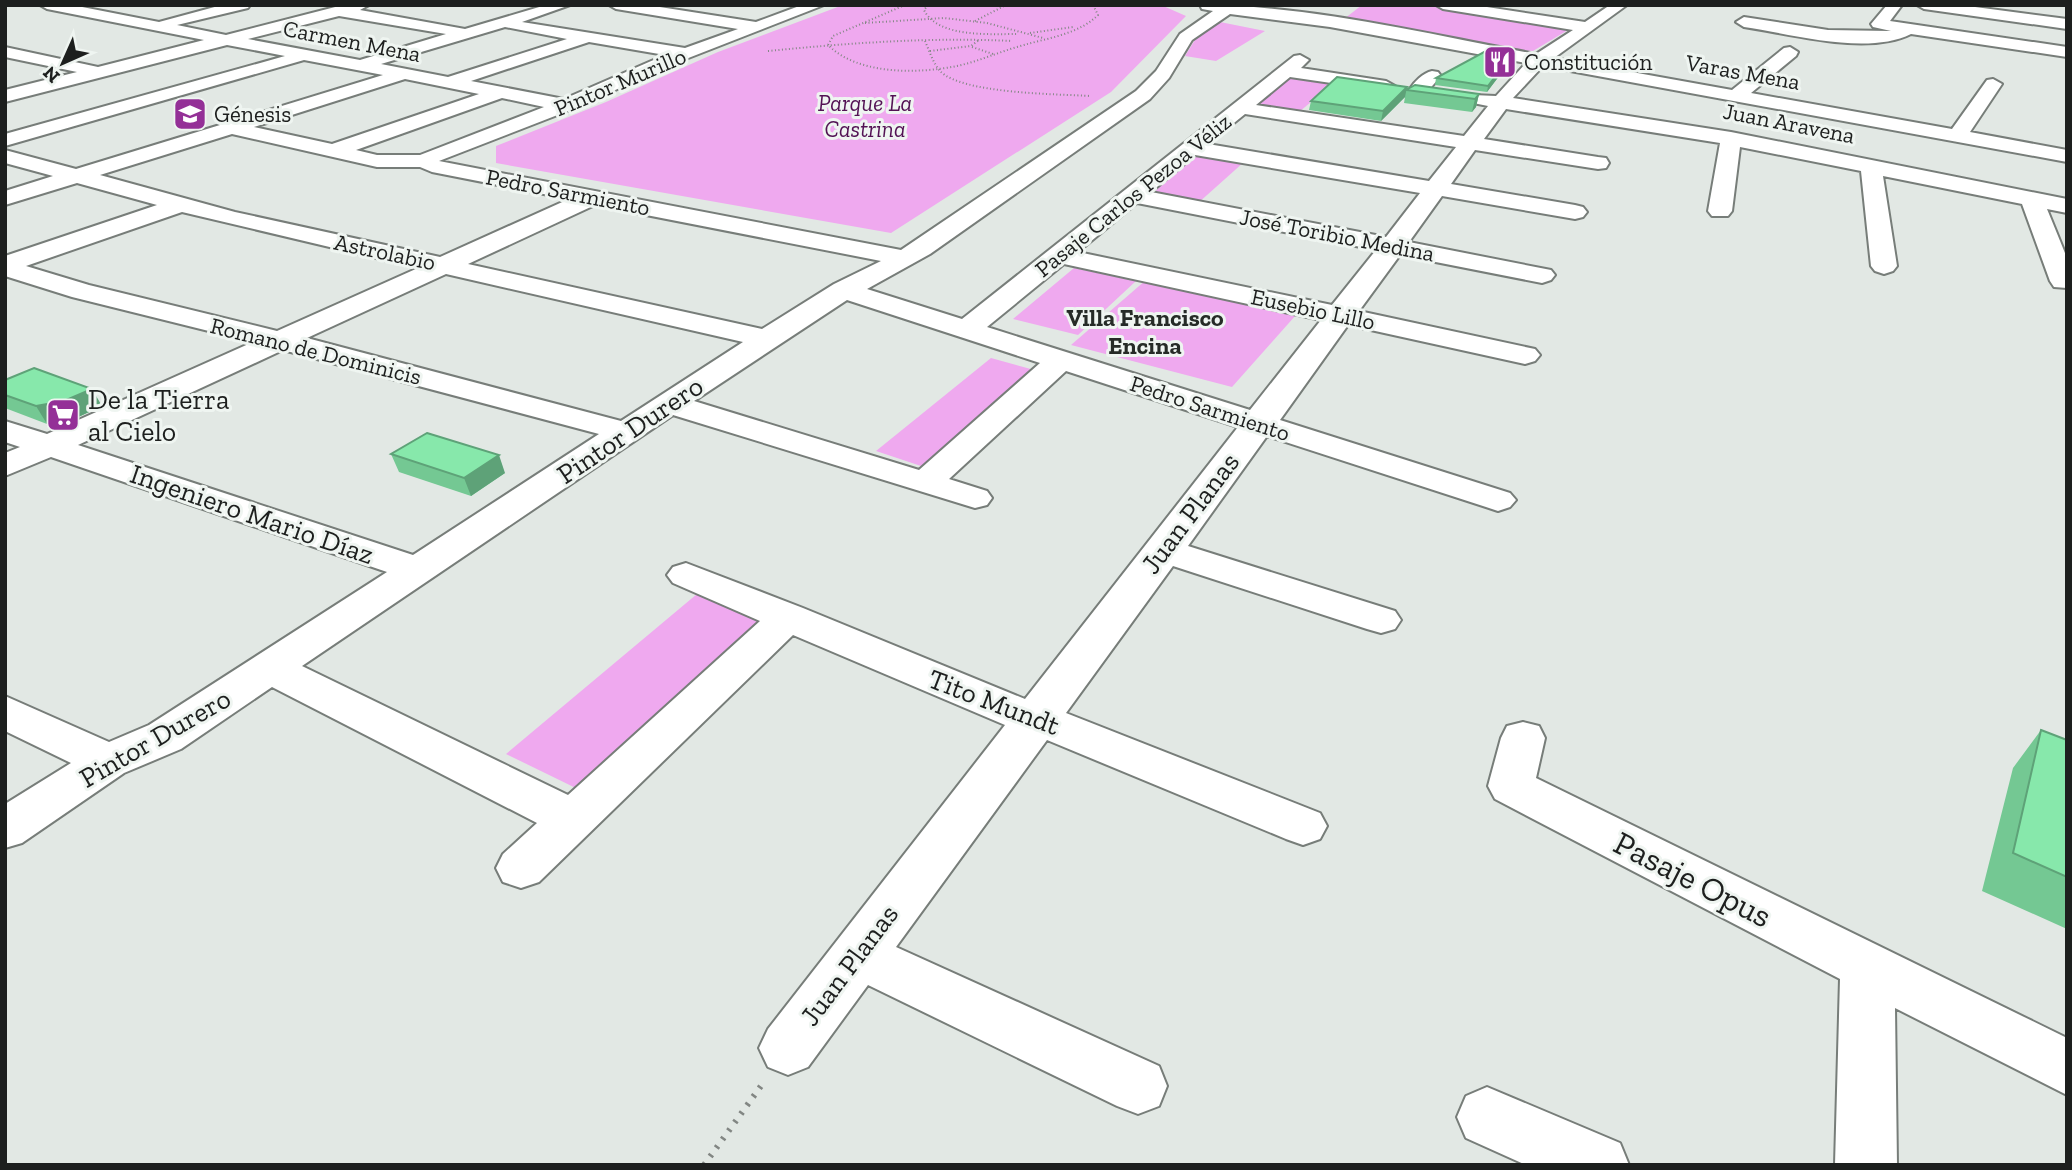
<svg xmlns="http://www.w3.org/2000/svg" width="2072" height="1170" font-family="'Zilla Slab',serif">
  <rect width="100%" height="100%" fill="#e2e8e4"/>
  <!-- green -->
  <path fill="#efa9ef" d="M843,5H1161L1186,16L1111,92L891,233L496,163V146L606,102L718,52Z
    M1362,5H1424L1554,25L1568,30L1533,51L1510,49L1344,19Z
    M1220,22L1265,31L1216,61L1185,56L1198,35Z
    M1290,75L1335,82L1299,112L1252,105Z
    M1197,154L1244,162L1197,204L1147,194Z
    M1074,268L1136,281L1078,335L1013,319Z
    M1146,280L1296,315L1232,387L1071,345Z
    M991,358L1038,371L927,468L876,451Z
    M697,594L770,622L586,793L506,754Z"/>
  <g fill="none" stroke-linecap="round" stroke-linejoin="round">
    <defs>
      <path id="minor" d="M40,5H72L159,22L222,5H250L248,8L177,25L226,35L343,5H369L360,10L465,29L546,5H570L522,22L685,48L738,29L616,9L609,5H647L756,22L802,5H824L673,64L573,109L439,161L901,250L1136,91L1156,71L1180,34L1213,11L1202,9L1200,5C1311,5 1426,34 1536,54L1573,30L1443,9L1436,5H1474L1585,22L1610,5H1627L1554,58L1732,90L1784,48L1790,47L1798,52L1796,56L1751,93L1952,129L1987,80L1993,79L2002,84L1970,132L2067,150V162L1543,66L1513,98L1731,132L2067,199V213L2047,209L2067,258V288L2054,287L2050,281L2022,204L1883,176L1897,266L1893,271L1884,274L1875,271L1871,266L1861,171L1740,147L1732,211L1728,216H1712L1708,211L1720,143L1506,109L1484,139L1598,157L1606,158L1609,163L1606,168L1598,169L1475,150L1451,184L1575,205L1583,207L1587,212L1583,217L1575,219L1442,196L1409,242L1551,270L1555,275L1551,280L1542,283L1400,255L1359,311L1535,349L1540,355L1535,361L1525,364L1348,325L1280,420L1510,493L1516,500L1510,507L1498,511L1486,507L1267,436L1188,546L1395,611L1401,620L1395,629L1381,633L1367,629L1173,566L1066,713L1320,813L1327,826L1320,839L1303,845L1286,839L1047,740L896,947L1159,1066L1167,1086L1159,1106L1138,1114L1117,1106L868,985L808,1067L788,1075L768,1067L759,1048L768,1029L1005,725L793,635L539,882L521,888L503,882L496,868L503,854L537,823L272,687L181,749L124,773L22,843L5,848V804L71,763L5,731V696L109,742L149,725L387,572L51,457L5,476V453L20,447L5,442V421L47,434L253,342L72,297L5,276V256L157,205L77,183L5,205V191L53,176L5,163V150L76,169L383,75L304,60L5,146V134L285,56L227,45L5,102V90L77,72L5,57V47L98,67L204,40L47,9ZM1230,14L1330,27L1526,63L1496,96L1473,95L1471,99L1473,103L1488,106L1464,136L1256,105L1290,77L1386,91L1395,86L1386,81L1301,68L1309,60L1300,55L1294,56L962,319L867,289L930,254L1150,99L1169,78L1192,40ZM339,16L446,34L360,60L248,39ZM505,27L567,39L448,77L381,64ZM589,42L665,55L564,99L471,81ZM405,79L479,94L332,144L254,127ZM502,98L544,107L420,155H377L356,150ZM1245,114L1456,147L1429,181L1208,144ZM232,134L377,167H420L432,172L569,199L440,257L235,212L100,175ZM1195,155L1420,193L1386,237L1151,192ZM1137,203L1376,250L1332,305L1078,252ZM595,205L881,261L834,284L762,329L468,264ZM182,212L418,268L277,331L89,285L26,266ZM1064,264L1321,320L1250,410L987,327ZM446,274L743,342L621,421L307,338ZM847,300L1040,363L919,470L694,401ZM283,350L599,434L413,555L78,445ZM1066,371L1238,427L1025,699L803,608L686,563L673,567L667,575L673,583L760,621L568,795L302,666L673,415L975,508L987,505L992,498L987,491L949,479Z
        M1887,5H1902L1890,21L2067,47V57L1911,34C1867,56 1792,34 1744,27L1736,22L1744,17L1828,30L1889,31H1891L1873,27L1871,24Z
        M1917,5H1960L2067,19V29L1924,9Z
        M1432,71L1438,72L1441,76L1425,94H1411L1409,90C1414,82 1423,73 1432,71Z
        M1523,722L1539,726L1545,738L1536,778L2067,1038V1095L1895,1008L1897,1165H1835L1840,979L1495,799L1488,786L1501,738L1507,726Z
        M1487,1087L1620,1143L1629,1165H1526L1466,1138L1457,1117L1466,1096Z"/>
    </defs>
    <!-- minor casing -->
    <use href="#minor" stroke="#777d79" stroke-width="4"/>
    <!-- path-far1 -->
    <path stroke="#828683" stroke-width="2" stroke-dasharray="1 2.5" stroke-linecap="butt" d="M905,5L833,36L828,45C858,75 917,74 957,66C980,61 1001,51 1024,45C1048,38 1079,34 1098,15L1093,5
      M928,5L924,10C938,38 990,34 1017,34
      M975,21L1006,5
      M865,23L944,18L987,23L1043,38
      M1030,33L1073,27
      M925,41C929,50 933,63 940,71C962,94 1058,94 1091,96
      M972,47L993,54
      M768,51C849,43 931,37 1012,41
      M930,51L971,46L979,40"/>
    <!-- path -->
    <path stroke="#828683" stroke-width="6" stroke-dasharray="2.5 8" stroke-linecap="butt" d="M704,1165L761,1086"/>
    <!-- minor -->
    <use href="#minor" fill="#fff" fill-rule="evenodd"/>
  </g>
  <!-- wall -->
  <path fill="#74c893" d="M1509,63L1487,92L1435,85L1436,78Z
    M1406,90L1479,94L1476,107L1472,112L1404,103L1405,97L1381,121L1309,110L1311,101Z
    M5,380L102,406L74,419L47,424L5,408Z
    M391,454L505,473L471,496L399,472Z
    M2041,730L2067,740V929L1982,891L2013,768Z"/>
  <!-- shaded-wall -->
  <path fill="#5ea278" d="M1510,57L1509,63L1487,92L1488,86Z
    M1407,87L1405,97L1381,121L1383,111Z
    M1479,94L1476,107L1472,112L1475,99Z
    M92,389L102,406L74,419L47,424L36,406Z
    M499,455L505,473L471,496L464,478Z"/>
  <!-- building -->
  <path fill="#87e8ab" stroke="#5ea278" stroke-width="2" d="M1484,52L1510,57L1488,86L1436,78Z
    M1337,77L1407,87L1383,111L1311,101Z
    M1415,85L1479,94L1475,99L1406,90Z
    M34,368L92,389L64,401L36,406L5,395V380Z
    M427,433L499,455L464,478L391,454Z
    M2041,730L2067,740V877L2013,853Z"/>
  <!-- icons -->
  <defs>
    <symbol id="restaurant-square" viewBox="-11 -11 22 22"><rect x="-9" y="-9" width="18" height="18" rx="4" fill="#943097" stroke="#eff5f1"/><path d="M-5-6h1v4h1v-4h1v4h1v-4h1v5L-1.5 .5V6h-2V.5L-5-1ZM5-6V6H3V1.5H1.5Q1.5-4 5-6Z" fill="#fff"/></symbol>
    <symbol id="school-square" viewBox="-11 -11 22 22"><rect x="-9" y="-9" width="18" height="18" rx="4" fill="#943097" stroke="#eff5f1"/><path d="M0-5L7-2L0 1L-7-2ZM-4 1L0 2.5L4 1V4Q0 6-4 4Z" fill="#fff"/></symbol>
    <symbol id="supermarket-square" viewBox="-11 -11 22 22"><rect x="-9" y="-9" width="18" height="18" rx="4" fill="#943097" stroke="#eff5f1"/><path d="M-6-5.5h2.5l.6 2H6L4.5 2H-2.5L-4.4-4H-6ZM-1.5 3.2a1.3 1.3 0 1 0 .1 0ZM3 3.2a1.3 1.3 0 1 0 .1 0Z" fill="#fff"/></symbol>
  </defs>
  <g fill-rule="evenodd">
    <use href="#restaurant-square" x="1481" y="43" width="38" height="38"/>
    <use href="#school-square" x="171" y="95" width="38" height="38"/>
    <use href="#supermarket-square" x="44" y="396" width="38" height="38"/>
  </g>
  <g text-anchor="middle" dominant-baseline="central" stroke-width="6" stroke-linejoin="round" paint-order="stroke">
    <!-- far-street labels -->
    <g font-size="23" fill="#1d1f1e" stroke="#eff5f1">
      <text transform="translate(352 41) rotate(11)">Carmen Mena</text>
      <text transform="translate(1743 72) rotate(10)">Varas Mena</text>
      <text transform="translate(620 82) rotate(-23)">Pintor Murillo</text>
      <text transform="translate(1789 123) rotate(11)">Juan Aravena</text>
      <text transform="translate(568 192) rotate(11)">Pedro Sarmiento</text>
      <text transform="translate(1133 195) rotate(-39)">Pasaje Carlos Pezoa Véliz</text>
      <text transform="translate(1337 235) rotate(11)">José Toribio Medina</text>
      <text transform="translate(385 252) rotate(12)">Astrolabio</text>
      <text transform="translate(1313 309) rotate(12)">Eusebio Lillo</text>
      <text transform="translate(316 351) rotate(14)">Romano de Dominicis</text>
      <text transform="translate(1210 408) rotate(18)">Pedro Sarmiento</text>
    </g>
    <!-- far-poi labels -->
    <g font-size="23" fill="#1d1f1e" stroke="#eff5f1" text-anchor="start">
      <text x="1524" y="62">Constitución</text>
      <text x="214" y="114">Génesis</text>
    </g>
    <!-- far-park labels -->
    <g font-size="23" font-style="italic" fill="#531254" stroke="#eff5f1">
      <text x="865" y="103">Parque La<tspan x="865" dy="26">Castrina</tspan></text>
    </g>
    <!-- far-neighbourhood labels -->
    <g font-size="24" font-weight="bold" fill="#262b27" stroke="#eff5f1">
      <text x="1145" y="317">Villa Francisco<tspan x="1145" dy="28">Encina</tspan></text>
    </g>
    <!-- poi labels -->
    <g font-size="28" fill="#1d1f1e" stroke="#eff5f1" text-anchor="start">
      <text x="88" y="399">De la Tierra<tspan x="88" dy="32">al Cielo</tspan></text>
    </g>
    <!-- street labels -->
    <g font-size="28" fill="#1d1f1e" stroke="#eff5f1">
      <text transform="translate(630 430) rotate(-34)">Pintor Durero</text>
      <text transform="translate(1190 513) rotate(-53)">Juan Planas</text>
      <text transform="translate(252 514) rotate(19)">Ingeniero Mario Díaz</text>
      <text transform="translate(994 702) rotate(21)">Tito Mundt</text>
      <text transform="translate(155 738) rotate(-30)">Pintor Durero</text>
      <text transform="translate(849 965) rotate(-53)">Juan Planas</text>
    </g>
    <!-- near-street labels -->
    <g font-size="33" fill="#1d1f1e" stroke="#eff5f1">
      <text transform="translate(1693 879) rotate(27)">Pasaje Opus</text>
    </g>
  </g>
  <!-- border -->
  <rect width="2072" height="1170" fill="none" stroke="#1d1f1e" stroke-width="14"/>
  <!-- north arrow -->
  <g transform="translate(63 63) rotate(225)" stroke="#eff5f1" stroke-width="5" paint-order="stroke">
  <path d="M0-5L12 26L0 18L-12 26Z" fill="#1d1f1e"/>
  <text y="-10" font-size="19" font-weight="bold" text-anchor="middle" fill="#1d1f1e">N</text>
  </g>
</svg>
